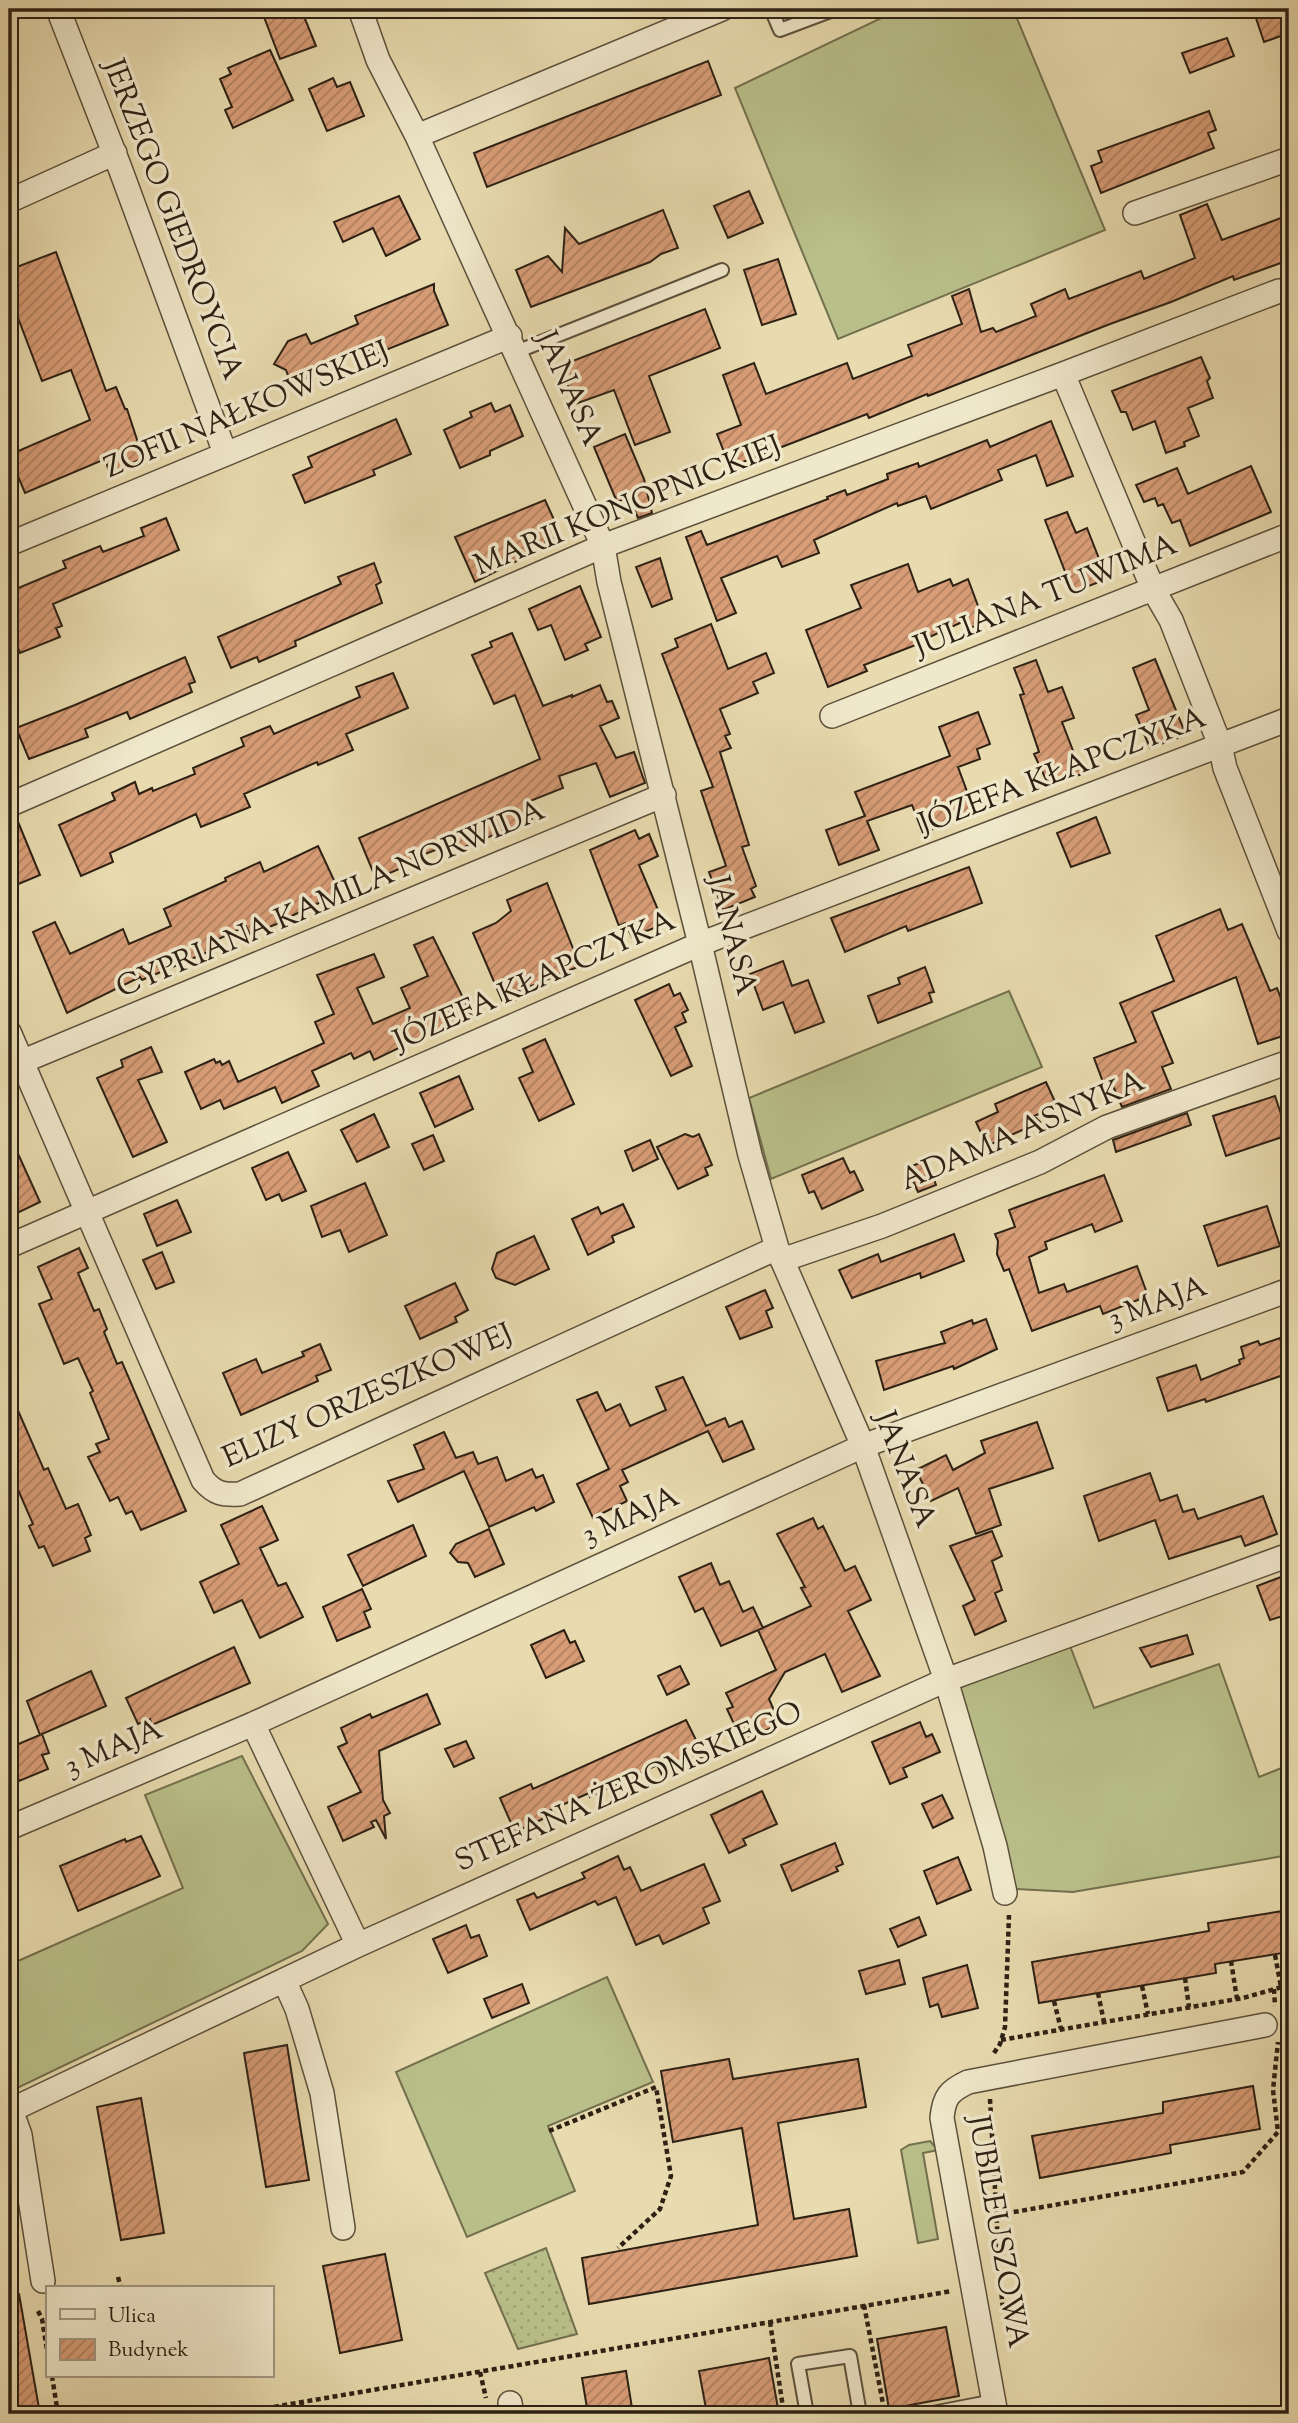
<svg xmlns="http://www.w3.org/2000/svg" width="1298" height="2423" font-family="'Sorts Mill Goudy',serif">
  <defs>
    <pattern id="park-dots" width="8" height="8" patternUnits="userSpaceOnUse" patternTransform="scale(1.75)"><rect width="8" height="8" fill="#b9bf89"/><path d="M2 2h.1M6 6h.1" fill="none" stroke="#9fa475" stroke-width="1.8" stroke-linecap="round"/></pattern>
    <pattern id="building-hatch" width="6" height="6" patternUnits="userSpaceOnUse" patternTransform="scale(1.75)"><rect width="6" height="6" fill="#d89d77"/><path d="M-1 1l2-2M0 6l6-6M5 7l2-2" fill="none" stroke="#b08060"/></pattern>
  </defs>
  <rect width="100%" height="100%" fill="#e8dbaf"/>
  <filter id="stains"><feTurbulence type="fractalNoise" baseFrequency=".00286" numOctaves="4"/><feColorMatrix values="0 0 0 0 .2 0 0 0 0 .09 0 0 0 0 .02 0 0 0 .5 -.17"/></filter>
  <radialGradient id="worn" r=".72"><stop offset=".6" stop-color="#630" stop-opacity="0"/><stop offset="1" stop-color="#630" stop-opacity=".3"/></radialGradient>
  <!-- grass -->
  <path fill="#b9bf89" stroke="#73704e" stroke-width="2" d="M900,9H1013L1105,230L838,339L735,88Z
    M1009,991L1042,1067L771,1179L749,1098Z
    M1070,1646L1094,1708L1219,1664L1259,1777L1289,1765V1855L1073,1892L1015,1889L958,1684Z
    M242,1756L328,1924L302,1951L9,2092V1965L183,1888L145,1795Z
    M607,1977L653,2082L548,2126L575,2191L467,2237L396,2072Z
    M930,2141L938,2150L923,2153L938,2239L918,2243L901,2150L909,2145Z"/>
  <!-- park -->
  <path fill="url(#park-dots)" stroke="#73704e" stroke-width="2" d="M546,2248L577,2334L518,2349L485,2273Z"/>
  <!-- building -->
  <path fill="url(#building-hatch)" stroke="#2d2114" stroke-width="2" d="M261,9H301L316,46L280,59Z
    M1282,9H1289V33L1264,42L1256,18Z
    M1227,38L1234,56L1190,73L1182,53Z
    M270,50L293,100L233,128L225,110L232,107L220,79L231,74L228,68Z
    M708,61L721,95L487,187L474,153Z
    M333,78L337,87L350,82L364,116L327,131L309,89Z
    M1209,111L1216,130L1208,133L1214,148L1101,193L1091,166L1102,162L1098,151Z
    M749,191L763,223L728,238L714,206Z
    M399,196L420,239L386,256L373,228L343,242L334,222Z
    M1207,204L1222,240L1289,215V260L1234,280L1233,276L1171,302L1110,324L928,396L927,394L869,418L867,414L730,467L717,434L741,425L723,375L754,363L766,394L847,363L853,379L912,356L908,345L962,324L952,296L969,289L981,332L993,328L996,332L1036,316L1031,304L1065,289L1069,299L1141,271L1144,279L1195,258L1180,215Z
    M663,210L678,248L661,254L650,262L531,307L516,270L548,256L562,272L565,228L579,244Z
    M56,252L106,391L116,387L125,409H127L143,458L110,474L105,459L25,493L9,455L90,420L71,370L42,381L9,294V270Z
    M778,259L796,314L762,325L744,270Z
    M434,284V291L448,325L371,356L368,348L320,367L322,372L291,384L286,370L274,364L288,341L306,334L311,344L358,324L355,316Z
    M705,309L720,348L649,376L670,432L635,445L614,390L575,404L560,366Z
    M1201,357L1210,378L1207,381L1213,398L1188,408L1199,436L1184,442L1185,446L1166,453L1155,421L1133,430L1126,412H1121L1112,391Z
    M491,403L495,412L510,405L523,436L490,451V455L460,468L444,430L472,417L470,412Z
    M396,419L411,454L373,470L375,475L305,503L293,475L312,467L308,457Z
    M1051,421L1073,476L1047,486L1036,455L998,470L1002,480L931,509L926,496L898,506L897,503L814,540L819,553L782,567L777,556L721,578L736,613L717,621L686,537L701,531L707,545L828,499L827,497L845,490L847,495L888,479L887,474L918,463L919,467L987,440L990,447Z
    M625,434L644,479L652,513L638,518L629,497L617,502L594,447Z
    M1251,466L1271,512L1190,546L1180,520L1172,523L1163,504L1158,506L1155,498L1144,502L1136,485L1177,468L1188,494Z
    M545,500L561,535L545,541L547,546L475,582L455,537Z
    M1067,512L1076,533L1087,528L1107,579L1073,592L1045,520Z
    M166,518L179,550L53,604L62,626L56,628L60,637L20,653L9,627V592L66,568L63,561L100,546L103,552L144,536L141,528Z
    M660,558L672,599L652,607L636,567Z
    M374,563L381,582L376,585L382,603L295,641L296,646L259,662L257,657L231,668L218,637L341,584L338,577Z
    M908,564L918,592L950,579L953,586L968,579L984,622L966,630L962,622L925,639L926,641L864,665L867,671L828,687L806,630L861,608L851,585Z
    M580,586L601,637L585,644L588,650L565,660L551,625L538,630L529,609Z
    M711,624L728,669L766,653L774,673L753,682L758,693L720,709L730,734L725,736L731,748L720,752L749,845L742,847L756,886L751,889L755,897L723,910L709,872L726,866L701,791L713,787L662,654L678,647L675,639Z
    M512,633L543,706L572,695V697L600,685L607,702L612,701L619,718L600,726L616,758L634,752L645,783L610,797L596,763L559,776L563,788L525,803L532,819L455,851L451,844L404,862L406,866L376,879L359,838L540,759L515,695L494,704L472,655L492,647L490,642Z
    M185,657L195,682L189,684L192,692L130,719L127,712L85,729L88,737L29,759L16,728L75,705Z
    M1155,659L1186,735L1150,748L1136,715L1149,710L1133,668Z
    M1036,660L1048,692L1062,687L1074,718L1062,722L1082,774L1049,786L1034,754L1039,752L1020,695L1024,694L1014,668Z
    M393,673L408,708L346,734L353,750L318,765L317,762L244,794L250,807L201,827L196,814L110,853L113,862L81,876L59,825L115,800L112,793L135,782L139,794L152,788L153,791L195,774L193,768L244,746L241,738L270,726L274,734L360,697L356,687Z
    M978,712L990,744L977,749L980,759L958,767L975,813L923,833L912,805L867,821L879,850L839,865L826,830L865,816L855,792L950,756L939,727Z
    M16,817L40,875L9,888V819Z
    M1096,817L1110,853L1071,867L1057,833Z
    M635,830L639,839L649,834L658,856L639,865L664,924L632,937L625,923L619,926L590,850Z
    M318,846L340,893L283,920L284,921L250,935L246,926L212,942L215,949L142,980L140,977L67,1013L33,932L55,922L70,954L123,929L129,944L171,926L164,909L226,881L225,878L260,862L264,872Z
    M969,867L982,903L908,931L906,926L845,952L831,918Z
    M547,883L580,966L519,991L522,997L504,1005L473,933L496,923L511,911L507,900Z
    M1220,909L1228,930L1242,924L1270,991L1277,988L1285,1009L1289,1008V1034L1258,1044L1236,977L1159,1009L1152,1012L1173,1063L1162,1067L1171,1089L1122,1107L1113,1086L1106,1090L1094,1058L1136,1042L1120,1003L1174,981L1156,936Z
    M433,937L473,1018L438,1034L436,1030L374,1060L370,1051L354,1059L351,1053L312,1071L319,1086L282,1103L275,1087L224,1109L220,1100L201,1109L185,1072L214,1059L216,1063L220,1061L222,1065L229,1061L238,1082L324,1043L315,1022L334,1014L317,975L374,954L384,977L357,988L373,1024L410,1008L401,988L428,976L414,945Z
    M783,961L792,986L808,980L824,1022L795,1033L783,1002L763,1010L750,974Z
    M925,967L934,992L929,993L932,1002L878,1023L868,996L900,984L898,978Z
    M669,984L674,996L680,993L688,1010L682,1013L686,1022L675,1027L692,1066L671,1076L635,1000Z
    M545,1039L574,1104L539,1121L519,1078L533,1072L523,1049Z
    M151,1047L162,1072L138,1080L167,1142L133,1157L97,1078L123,1067L121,1060Z
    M459,1076L473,1109L435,1127L420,1093Z
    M1046,1082L1057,1106L1034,1116L1040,1122L987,1146L976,1122L998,1112L995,1104Z
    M1275,1096L1288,1135L1226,1156L1213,1116Z
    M1187,1113L1191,1125L1116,1152L1113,1140Z
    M374,1114L389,1147L357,1162L341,1130Z
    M9,1134L40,1202L9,1217Z
    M685,1134L693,1137L699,1134L712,1165L705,1168L708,1175L678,1189L657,1147Z
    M433,1135L444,1161L424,1170L412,1144Z
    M650,1140L658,1159L633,1171L625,1151Z
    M288,1152L306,1191L282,1201L279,1194L266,1200L252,1168Z
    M843,1158L850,1173L854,1171L863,1190L822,1209L814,1191L809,1193L802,1175Z
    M927,1160L936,1185L918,1192L907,1168Z
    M1104,1175L1122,1221L1095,1232L1092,1224L1045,1242L1047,1249L1029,1257L1039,1293L1064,1284L1067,1292L1137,1266L1148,1296L1103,1314L1100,1306L1032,1331L1009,1269L1004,1271L997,1254L998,1241L995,1234L1015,1227L1009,1210Z
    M365,1183L387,1235L349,1252L340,1230L322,1237L311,1206Z
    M177,1200L191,1232L157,1246L144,1214Z
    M623,1204L634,1227L612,1236L614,1242L588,1255L572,1219L598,1207L601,1214Z
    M1267,1206L1280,1246L1218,1266L1204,1226Z
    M954,1234L964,1261L921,1278L920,1273L852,1298L839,1270L878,1254L881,1262Z
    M534,1236L549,1269L515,1285L496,1278L492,1269L497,1253Z
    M79,1248L88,1268L78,1273L94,1311L99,1309L107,1329L104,1332L117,1364L122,1362L186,1511L141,1530L132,1511L126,1514L118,1497L110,1501L88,1457L100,1452L96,1444L109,1439L90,1393L93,1391L78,1358L64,1364L39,1304L52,1299L38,1267Z
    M162,1252L174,1282L156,1289L143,1260Z
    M455,1283L468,1310L455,1317L457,1322L420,1339L405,1306Z
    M765,1290L773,1308L766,1311L772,1327L740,1339L726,1307Z
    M986,1319L997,1349L954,1369L953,1366L884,1390L876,1361L945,1343L941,1332L972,1320L973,1324Z
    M1280,1338L1289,1373L1206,1402L1205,1399L1168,1411L1157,1378L1196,1365L1201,1380L1240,1364L1239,1360L1244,1358L1241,1347L1258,1341L1260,1345Z
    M320,1344L331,1370L316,1376L318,1381L241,1415L223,1373L256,1359L262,1373L304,1356L302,1352Z
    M683,1377L706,1426L725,1418L729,1427L742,1421L754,1449L723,1462L708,1431L622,1470L628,1482L620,1486L627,1501L593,1518L577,1484L609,1469L577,1400L597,1392L606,1411L620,1404L630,1426L666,1410L656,1387Z
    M9,1390L44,1470L48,1468L66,1509L78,1504L91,1535L85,1538L90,1551L53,1566L44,1546L39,1548L29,1526L33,1524L9,1469Z
    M1037,1422L1053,1468L989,1489L1001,1525L976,1534L958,1488L931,1501L916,1470L946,1455L953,1470L985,1453L981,1441Z
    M444,1432L456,1458L473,1452L478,1464L497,1457L506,1481L532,1469L536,1478L543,1475L554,1502L536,1511L534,1507L489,1527L464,1471L398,1502L388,1481L424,1469L414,1445Z
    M1150,1473L1160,1501L1177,1495L1183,1512L1194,1509L1198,1519L1263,1496L1277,1534L1245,1546L1241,1536L1169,1559L1155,1520L1099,1541L1084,1496Z
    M262,1506L278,1540L260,1548L278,1586L286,1583L303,1617L260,1638L242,1600L214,1613L200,1582L239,1564L221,1525Z
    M813,1518L818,1529L823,1526L845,1571L855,1566L871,1600L848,1611L880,1676L842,1692L825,1654L785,1672L769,1699L780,1724L742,1741L727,1709L733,1707L726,1693L776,1670L758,1630L811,1606L801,1588L805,1587L777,1534Z
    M413,1525L426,1556L363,1586L348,1555Z
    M489,1529L504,1564L475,1577L468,1563L458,1562L450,1553L456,1544Z
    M992,1531L1002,1556L992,1561L1002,1590L995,1593L1006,1621L975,1635L963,1606L975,1600L950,1546Z
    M711,1563L720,1585L729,1581L743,1612L753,1607L763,1628L721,1646L703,1608L695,1612L679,1577Z
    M1289,1574V1614L1270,1620L1257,1586Z
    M362,1589L371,1609L364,1612L370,1627L337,1641L323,1607Z
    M564,1630L570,1643L575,1641L584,1661L546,1678L531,1645Z
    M1187,1635L1193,1654L1151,1667L1140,1648Z
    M234,1647L250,1683L152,1725L150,1719L138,1724L126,1698Z
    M680,1666L689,1684L667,1695L658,1676Z
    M91,1671L106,1706L42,1734L49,1753L42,1755L48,1769L19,1781L9,1756V1748L40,1735L27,1701Z
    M427,1694L440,1724L379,1751L383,1800L390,1813L384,1816L386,1839L376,1820L371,1822L374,1827L343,1841L328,1807L361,1792L338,1747L347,1743L341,1728L370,1714L372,1718Z
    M686,1720L704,1756L662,1775L657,1765L590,1797L589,1793L544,1813L547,1817L515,1832L500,1798L531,1784L533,1789Z
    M920,1722L926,1737L932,1734L940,1752L903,1768L907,1777L890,1784L872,1742Z
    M466,1741L474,1758L454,1767L445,1749Z
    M762,1791L777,1824L743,1839L746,1845L729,1853L711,1815Z
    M942,1795L953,1818L933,1828L922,1804Z
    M141,1836L160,1876L78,1911L60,1866L125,1839L126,1842Z
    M835,1843L843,1864L836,1867L838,1871L792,1891L781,1865Z
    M618,1856L624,1870L630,1867L641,1891L704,1864L720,1901L703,1908L709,1923L663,1944L659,1935L636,1945L616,1897L598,1905L595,1901L530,1930L517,1900L534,1893L537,1898L585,1878L582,1873Z
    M958,1857L971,1890L937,1904L924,1871Z
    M1289,1910V1952L1215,1964L1216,1973L1039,2003L1032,1962L1209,1931L1208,1923Z
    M919,1917L926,1935L898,1947L890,1929Z
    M466,1925L471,1938L479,1935L487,1956L448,1973L433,1939Z
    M899,1960L905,1984L866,1994L859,1971Z
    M967,1965L978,2008L942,2017L938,2004L930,2007L923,1978Z
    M522,1984L529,2003L492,2018L484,1999Z
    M287,2045L309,2180L266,2187L244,2053Z
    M729,2059L733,2079L858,2059L866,2107L778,2123L794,2219L849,2209L857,2256L589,2304L582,2258L758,2225L742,2128L673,2142L661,2071Z
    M1253,2086L1260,2129L1170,2145L1171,2153L1040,2178L1032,2136L1163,2113V2102Z
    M141,2098L164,2233L121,2240L97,2107Z
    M385,2254L402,2340L340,2353L323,2266Z
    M19,2294L40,2414H9V2295Z
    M946,2327L959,2396L889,2409L877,2339Z
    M769,2358L779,2414H707L699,2371Z
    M626,2371L633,2414H588L582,2378Z"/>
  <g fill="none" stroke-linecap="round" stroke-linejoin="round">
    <defs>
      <path id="lane" d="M771,9L780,30L836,9
        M516,352L722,270
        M807,2414L798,2364L850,2356L860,2414
        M927,2414L994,2401"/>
      <path id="street" d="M58,9L120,168L225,453
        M360,9L378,60L417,136L603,546L609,582L700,944L750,1155L777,1248L863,1446L946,1680L995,1846L1005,1893
        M417,136L722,9
        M9,201L115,153
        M1135,213L1289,159
        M1063,374L1153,589L1171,620L1220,745L1225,768L1289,931
        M9,544L510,336
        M832,716L1284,537
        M9,805L603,546L1063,374L1279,291
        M9,1032L203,1480C215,1494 223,1495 240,1494L777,1248
        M21,1062L664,795
        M9,1246L700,944L1289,719
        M782,1260L882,1226L1040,1162L1107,1127L1289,1062
        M253,1724L358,1945
        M9,1828L253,1724L863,1446L1289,1290
        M284,1980L297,2009L322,2093L343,2228
        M11,2110L20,2135L43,2281
        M9,2111L358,1945L946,1680L1289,1555
        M510,2403L512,2414
        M996,2414L942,2118C944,2097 949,2091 968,2082L1265,2025"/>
    </defs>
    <!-- lane casing -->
    <use href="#lane" stroke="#5c503b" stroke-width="16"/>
    <!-- street casing -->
    <use href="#street" stroke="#5c503b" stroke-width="26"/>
    <!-- path -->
    <path stroke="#2d2114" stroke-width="4.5" stroke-dasharray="5 3.5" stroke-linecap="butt" d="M1275,1955L1281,1987
      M1231,1961L1237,1999
      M1185,1978L1189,2007
      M1142,1986L1148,2014
      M1274,1989L1275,2006
      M1098,1993L1104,2022
      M1054,2001L1061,2029
      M1001,2040L1243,1998L1289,1985
      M994,2053L1000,2044L1005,2027L1009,1915
      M990,2099L1000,2279L1003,2310
      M549,2131L656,2087L671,2176L660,2209L618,2248
      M997,2215L1243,2172L1278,2132L1273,2090L1278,2042
      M118,2277L121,2288
      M864,2305L885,2414
      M38,2311L42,2319L47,2350
      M770,2322L784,2414
      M480,2372L486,2398
      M52,2376L58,2414
      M301,2402L304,2414
      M232,2414L952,2291"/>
    <!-- lane -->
    <use href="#lane" stroke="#f0e8cb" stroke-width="12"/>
    <!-- street -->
    <use href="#street" stroke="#f0e8cb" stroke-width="23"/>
  </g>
  <g text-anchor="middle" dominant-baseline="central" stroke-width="7" stroke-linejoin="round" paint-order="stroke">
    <!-- street labels -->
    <g font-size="30" fill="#2d2114" stroke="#f0e8cb">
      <text transform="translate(172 220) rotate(69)">JERZEGO GIEDROYCIA</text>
      <text transform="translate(568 389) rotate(66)">JANASA</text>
      <text transform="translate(247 411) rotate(-23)">ZOFII NAŁKOWSKIEJ</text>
      <text transform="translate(628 507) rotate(-22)">MARII KONOPNICKIEJ</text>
      <text transform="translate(1046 597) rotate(-22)">JULIANA TUWIMA</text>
      <text transform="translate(1063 772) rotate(-21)">JÓZEFA KŁAPCZYKA</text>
      <text transform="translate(331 900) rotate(-23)">CYPRIANA KAMILA NORWIDA</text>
      <text transform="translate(731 936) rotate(76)">JANASA</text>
      <text transform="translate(535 982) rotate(-24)">JÓZEFA KŁAPCZYKA</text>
      <text transform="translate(1023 1132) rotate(-23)">ADAMA ASNYKA</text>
      <text transform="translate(1158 1304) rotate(-20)">3 MAJA</text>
      <text transform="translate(368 1397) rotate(-24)">ELIZY ORZESZKOWEJ</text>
      <text transform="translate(904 1470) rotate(69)">JANASA</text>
      <text transform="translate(631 1517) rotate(-24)">3 MAJA</text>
      <text transform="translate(114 1749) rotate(-23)">3 MAJA</text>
      <text transform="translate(629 1788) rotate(-24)">STEFANA ŻEROMSKIEGO</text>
      <text transform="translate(997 2232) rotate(80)">JUBILEUSZOWA</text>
    </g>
  </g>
  <!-- margin -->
  <rect width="1298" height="2423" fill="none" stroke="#e8dbaf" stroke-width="35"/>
  <rect x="10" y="10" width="1277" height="2402" fill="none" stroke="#2d2114" stroke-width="3.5"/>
  <rect x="18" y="18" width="1263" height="2388" fill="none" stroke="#2d2114" stroke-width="2"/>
  <!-- legend -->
  <rect x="46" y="2286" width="228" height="91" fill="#f0e8cb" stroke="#a29882" stroke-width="2"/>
  <rect x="60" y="2309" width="35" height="10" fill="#f0e8cb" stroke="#a29882" stroke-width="2"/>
  <text x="108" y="2322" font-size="21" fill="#2d2114">Ulica</text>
  <rect x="60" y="2339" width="35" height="21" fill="url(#building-hatch)" stroke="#a29882" stroke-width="2"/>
  <text x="108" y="2356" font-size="21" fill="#2d2114">Budynek</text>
  <rect width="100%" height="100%" filter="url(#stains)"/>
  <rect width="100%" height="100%" fill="url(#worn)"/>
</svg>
